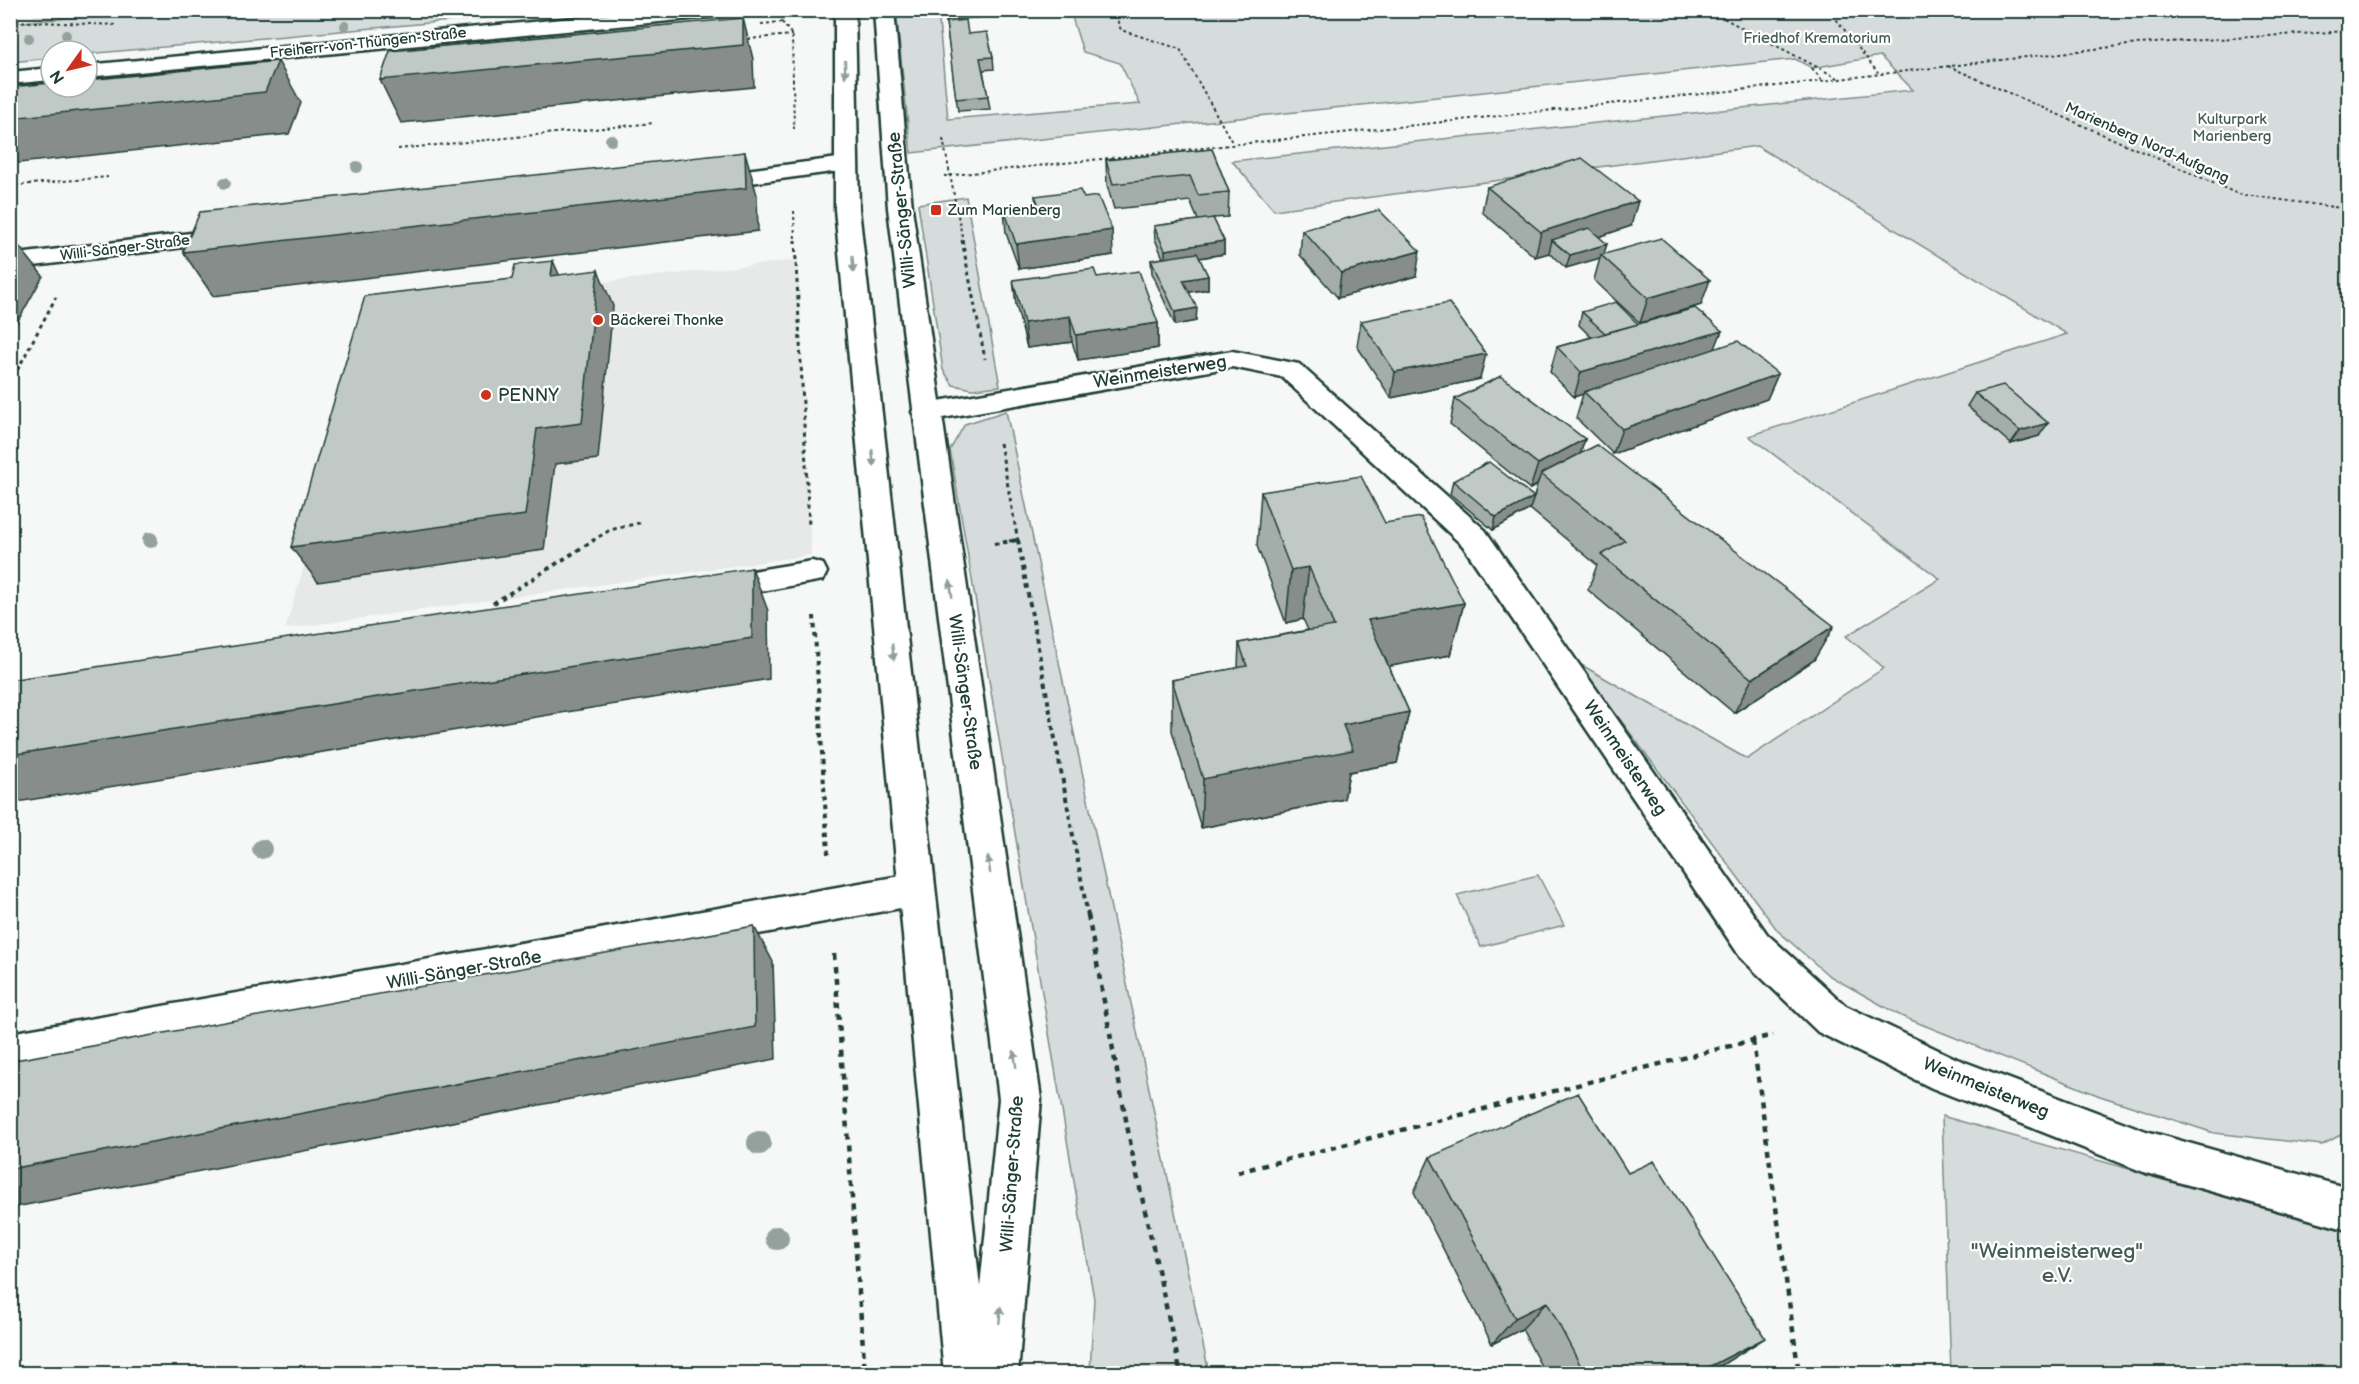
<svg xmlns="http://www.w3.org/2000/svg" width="2359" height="1384" font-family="'Balsamiq Sans',sans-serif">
  <rect width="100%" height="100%" fill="#f6f7f7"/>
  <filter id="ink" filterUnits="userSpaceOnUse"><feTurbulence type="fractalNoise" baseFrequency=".0167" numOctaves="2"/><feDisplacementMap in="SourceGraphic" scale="12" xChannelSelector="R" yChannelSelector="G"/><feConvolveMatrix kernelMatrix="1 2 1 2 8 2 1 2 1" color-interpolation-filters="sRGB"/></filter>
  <g filter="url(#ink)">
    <!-- built -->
    <path fill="#e6e9e8" d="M37,11H146L40,21L31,19Z
      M798,260L811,555L285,629L384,307Z"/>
    <!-- green -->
    <path fill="#d6dcdb" stroke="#7a8c88" stroke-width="1.5" d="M146,11V10L561,11L87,54V51H51V58L11,62V23Z
      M896,11H938L948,119L1140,104L1120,63L1083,52L1070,11H2348V1131L2322,1145L2214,1133L2100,1096L1901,1016L1828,975L1778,931L1578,663L1747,759L1884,668L1846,636L1940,579L1749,436L2067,334L1757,146L1274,210L1232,161L1913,90L1880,56L1812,68L1795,59L911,153Z
      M966,197L1000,386L973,389L953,385L943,370L918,204Z
      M1006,411L1209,1373H1090L1094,1299L950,450L965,424Z
      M1538,875L1564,925L1481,947L1457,895Z
      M1942,1116L2348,1231V1373H1951Z"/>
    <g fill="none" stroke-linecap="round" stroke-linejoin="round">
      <defs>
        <path id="minor" d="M655,10H730L728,14L721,16L87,77V65Z
          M51,68V80L10,84V72Z
          M846,157L854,159L857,164L854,169L707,189L699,187L696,182L699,177L707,175Z
          M232,228L240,230L244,235L240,240L10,269V255Z
          M1232,351L1299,364L1485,530L1767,934L1846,1006L1957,1059L2146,1131L2348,1188V1230L2146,1173L1932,1088L1818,1032L1741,958L1463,546L1282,377L1232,367L926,421L916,418L912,412L916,406L926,403Z
          M812,561L823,564L827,572L823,580L711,600L700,597L696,589L700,581L711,578Z
          M917,873L930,877L935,889L930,901L917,905L10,1071V1033Z"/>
        <path id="major" d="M835,10H855L859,209L980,1287L999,1099L888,208L874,10H894L912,208L1041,1099L1018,1374H944L835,209Z"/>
      </defs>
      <!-- minor casing -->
      <use href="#minor" stroke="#1f3d34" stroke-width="5"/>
      <!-- major casing -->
      <use href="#major" stroke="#1f3d34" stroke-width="5"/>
      <!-- path-far3 -->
      <path stroke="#1f3d34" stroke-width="2" stroke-dasharray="3 3" stroke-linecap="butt" d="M783,10L782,22L792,35L794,129
        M1113,10L1121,30L1180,49L1233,144
        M1708,10L1838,78
        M1829,10L1878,73
        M10,21L117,25
        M761,24L782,22
        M748,39L792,35
        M1948,66L2238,194L2348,209
        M1812,68L1822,80
        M943,139L963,241
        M398,149L653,123
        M944,176L1822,81L2137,44L2348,31
        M10,186L108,177
        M794,211L795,241"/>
      <!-- path-far2 -->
      <path stroke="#1f3d34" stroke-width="3" stroke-dasharray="4 4" stroke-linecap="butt" d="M795,240L809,527
        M962,240L985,359
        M10,384L56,297
        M1000,443L1018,541
        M592,541L610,530L643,522
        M1009,541L1017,540"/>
      <!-- path-far1 -->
      <path stroke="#1f3d34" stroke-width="4" stroke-dasharray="4.5 4.5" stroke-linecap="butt" d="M1018,540L1088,916
        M994,544L1017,540
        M490,612L494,603L594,540
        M814,616L828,854"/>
      <!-- path -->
      <path stroke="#1f3d34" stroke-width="4.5" stroke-dasharray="6 6" stroke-linecap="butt" d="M1088,915L1132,1152L1181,1374
        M834,954L865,1374
        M1753,1041L1799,1374
        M1238,1172L1773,1035"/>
      <!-- minor -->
      <use href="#minor" fill="#fff" fill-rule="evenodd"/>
      <!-- major -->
      <use href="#major" fill="#fff" fill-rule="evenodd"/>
    </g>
    <!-- trees -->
    <g fill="#94a29e">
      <circle cx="345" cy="26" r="5"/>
      <circle cx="66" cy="35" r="5"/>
      <circle cx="29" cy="38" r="5"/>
      <circle cx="611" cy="140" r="6"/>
      <circle cx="357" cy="167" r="6"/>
      <circle cx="225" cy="183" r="6"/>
      <circle cx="150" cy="540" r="8"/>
      <circle cx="262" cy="849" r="10"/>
      <circle cx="759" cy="1143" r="12"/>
      <circle cx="777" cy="1238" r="12"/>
    </g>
    <!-- wall -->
    <path fill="#a5adaa" stroke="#1f3d34" stroke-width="1.5" d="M945,10H1028L1029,14L946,20Z
      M946,22L968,34L993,57L994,69L983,70L990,109L958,111Z
      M1212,149L1229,192L1228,217L1213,218L1224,241V254L1199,258L1208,276V289L1189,292L1196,321L1175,325L1152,273L1151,260L1163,258L1155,239L1154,226L1198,220L1190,201L1114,209L1107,185L1106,160Z
      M1487,187L1631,226L1598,237L1604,254L1701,305L1642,323L1715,349L1778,374L1767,399L1613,454L1576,418L1583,394L1574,397L1550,372L1557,347L1591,337L1579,325L1582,312L1638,324L1640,323L1594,280L1600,258L1566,268L1549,253L1535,257L1482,212Z
      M1035,196L1113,255L1019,269L1006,233L1004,209L1036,204Z
      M1302,230L1416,276L1338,298L1300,255Z
      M1097,277L1158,323V348L1078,360L1072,342L1027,348L1016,305L1013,280Z
      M1361,321L1480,379L1391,398L1357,346Z
      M1975,393L2039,436L2011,444L1967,406Z
      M1455,399L1585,439L1580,454L1814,660L1734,713L1588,590L1597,565L1530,509L1493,530L1450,494L1453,481L1534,497L1537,485L1530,489L1450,424Z
      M1261,492L1385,523L1464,603L1450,655L1389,666L1409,712L1397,763L1349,772L1344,799L1201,828L1172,731V680L1238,668L1239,643L1308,630L1303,619L1286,623L1257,546Z
      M1430,1157L1725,1363L1705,1374H1545L1522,1329L1492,1344L1414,1192Z"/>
    <!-- shaded-wall -->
    <path fill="#868d8b" stroke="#1f3d34" stroke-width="1.5" d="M56,10H120L60,16Z
      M743,18L753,59L754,87L401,123L380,80Z
      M278,61L301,103L289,134L10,164V118Z
      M745,152L757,195L758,231L213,296L183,252Z
      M1638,201L1631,226L1562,249L1552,240L1549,253L1535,257L1541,232Z
      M1112,230L1113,255L1019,269L1016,244Z
      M10,235L43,276L10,335Z
      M1224,241V254L1165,263V250Z
      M1607,244L1603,257L1601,255L1600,258L1566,268L1570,255Z
      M1420,251L1416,276L1338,298L1341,273Z
      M553,261L569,296L551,276Z
      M598,270L613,306L598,459L555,464L544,550L318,582L291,547L537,429Z
      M1208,276V289L1183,293V280Z
      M1710,280L1701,305L1640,323L1648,298Z
      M1197,308L1196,321L1175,325V312Z
      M1070,316L1072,342L1027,348L1024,323Z
      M1158,323V348L1078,360L1076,335Z
      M1722,331L1712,356L1584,392L1583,394L1574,397L1581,372Z
      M1486,354L1480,379L1391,398L1395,372Z
      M1778,374L1767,399L1613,454L1622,429Z
      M2048,423L2039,436L2011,444L2020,431Z
      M1585,439L1577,464L1541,474L1537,485L1530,489L1538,464Z
      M1534,497L1530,509L1493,530L1496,517Z
      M1309,567L1303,619L1286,623L1291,570Z
      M752,568L768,611L769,679L17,802L10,797V755Z
      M1464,603L1450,655L1359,672L1368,620Z
      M1834,626L1814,660L1734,713L1752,679Z
      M1409,712L1397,763L1349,772L1344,799L1201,828L1203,779L1343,725Z
      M754,926L773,962L776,1059L10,1208V1169Z
      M1547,1302L1522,1329L1492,1344L1515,1318Z
      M1765,1338L1725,1363L1705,1374H1695Z"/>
    <!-- building -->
    <path fill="#c0c9c6" stroke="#1f3d34" stroke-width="1.5" d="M743,18V45L380,80L390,51Z
      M966,20L968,34L987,32L993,57L980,58L988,96L956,99L946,22Z
      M278,61L265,92L10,118V87L51,83V87H87V80Z
      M1212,149L1229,192L1198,195L1190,176L1113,184L1106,160Z
      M745,152L746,188L183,252L200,212Z
      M1582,158L1638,201L1541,232L1487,187Z
      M1080,190L1084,198L1098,196L1112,230L1016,244L1004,209L1038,203L1035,196Z
      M1379,210L1420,251L1341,273L1302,230Z
      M1213,218L1224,241L1165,250L1154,226Z
      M1589,228L1607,244L1570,255L1552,240Z
      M1661,238L1710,280L1648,298L1601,255Z
      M1197,253L1208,276L1183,280L1197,308L1175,312L1151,260Z
      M553,261L551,276L598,270L582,423L537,429L525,515L291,547L365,296L512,279L515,265Z
      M1094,269L1097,277L1139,271L1158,323L1076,335L1070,316L1024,323L1013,280Z
      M1616,302L1638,324L1605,333L1582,312Z
      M1449,303L1486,354L1395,372L1361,321Z
      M1695,308L1722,331L1581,372L1557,347Z
      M1738,341L1778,374L1622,429L1584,392Z
      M1501,376L1585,439L1538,464L1455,399Z
      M2003,385L2048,423L2020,431L1975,393Z
      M1597,445L1834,626L1752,679L1601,555L1625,541L1541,474Z
      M1489,462L1534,497L1496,517L1453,481Z
      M1361,476L1385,523L1421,517L1464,603L1368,620L1409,712L1343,725L1353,750L1203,779L1172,680L1247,666L1239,643L1334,626L1309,567L1291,570L1261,492Z
      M752,568V638L10,755V680Z
      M754,926L755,1027L10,1169V1061Z
      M1578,1093L1628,1173L1654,1161L1765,1338L1695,1374H1585L1547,1302L1515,1318L1430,1157Z"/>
    <!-- one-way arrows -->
    <defs><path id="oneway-solid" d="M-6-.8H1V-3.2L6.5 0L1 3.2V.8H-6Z" transform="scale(1.5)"/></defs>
    <g fill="#8f9e9a">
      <use href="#oneway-solid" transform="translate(845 69) rotate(90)"/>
      <use href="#oneway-solid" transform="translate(853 264) rotate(85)"/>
      <use href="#oneway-solid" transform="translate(873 458) rotate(84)"/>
      <use href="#oneway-solid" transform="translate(951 589) rotate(-98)"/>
      <use href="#oneway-solid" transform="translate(893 652) rotate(84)"/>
      <use href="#oneway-solid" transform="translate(989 865) rotate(-98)"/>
      <use href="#oneway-solid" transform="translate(1015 1059) rotate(-98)"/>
      <use href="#oneway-solid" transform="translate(1000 1315) rotate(-85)"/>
    </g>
  </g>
  <!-- markers -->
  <g fill="#c8321e" stroke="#fff" stroke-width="2">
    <rect x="930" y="204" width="12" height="12" rx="3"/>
    <circle cx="598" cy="320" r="6"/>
    <circle cx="486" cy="395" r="6"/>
  </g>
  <g text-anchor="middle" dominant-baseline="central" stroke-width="4.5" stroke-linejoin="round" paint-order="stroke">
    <!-- far-park labels -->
    <g font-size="15" fill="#445d55" stroke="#fff">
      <text x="1817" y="38">Friedhof Krematorium</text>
      <text x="2232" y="119">Kulturpark<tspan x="2232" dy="17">Marienberg</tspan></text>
    </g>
    <!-- far-street labels -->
    <g font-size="15" fill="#1f3d34" stroke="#fff">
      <text transform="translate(368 43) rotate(-6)">Freiherr-von-Thüngen-Straße</text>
      <text transform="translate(2147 143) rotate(24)">Marienberg Nord-Aufgang</text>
      <text transform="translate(125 248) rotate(-7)">Willi-Sänger-Straße</text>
    </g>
    <!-- far-poi labels -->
    <g font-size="15" fill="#1f3d34" stroke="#fff" text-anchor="start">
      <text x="948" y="210">Zum Marienberg</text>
      <text x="610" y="320">Bäckerei Thonke</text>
    </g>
    <!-- street labels -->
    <g font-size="18" fill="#1f3d34" stroke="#fff">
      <text transform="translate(902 210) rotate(-96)">Willi-Sänger-Straße</text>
      <text transform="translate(1160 372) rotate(-9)">Weinmeisterweg</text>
      <text transform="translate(965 692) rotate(82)">Willi-Sänger-Straße</text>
      <text transform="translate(1625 758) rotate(56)">Weinmeisterweg</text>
      <text transform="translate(464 970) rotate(-10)">Willi-Sänger-Straße</text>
      <text transform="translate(1986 1088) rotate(22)">Weinmeisterweg</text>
      <text transform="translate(1012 1174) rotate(-86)">Willi-Sänger-Straße</text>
    </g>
    <!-- poi labels -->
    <g font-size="18" fill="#1f3d34" stroke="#fff" text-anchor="start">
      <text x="498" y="395">PENNY</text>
    </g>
    <!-- near-park labels -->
    <g font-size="21" fill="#445d55" stroke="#fff">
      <text x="2057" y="1251">"Weinmeisterweg"<tspan x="2057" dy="24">e.V.</tspan></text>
    </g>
  </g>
  <!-- margin -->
  <rect width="2359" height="1384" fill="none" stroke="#fff" stroke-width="36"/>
  <rect x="18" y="18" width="2323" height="1348" fill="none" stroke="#1f3d34" stroke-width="2" filter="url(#ink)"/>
  <!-- north arrow -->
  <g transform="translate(69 69) rotate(236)"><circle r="28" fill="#ffffff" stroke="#a5b1ae" stroke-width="1.5"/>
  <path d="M0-4.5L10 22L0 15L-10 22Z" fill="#c8321e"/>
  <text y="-9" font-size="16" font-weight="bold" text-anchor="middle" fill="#1f3d34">N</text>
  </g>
</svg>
